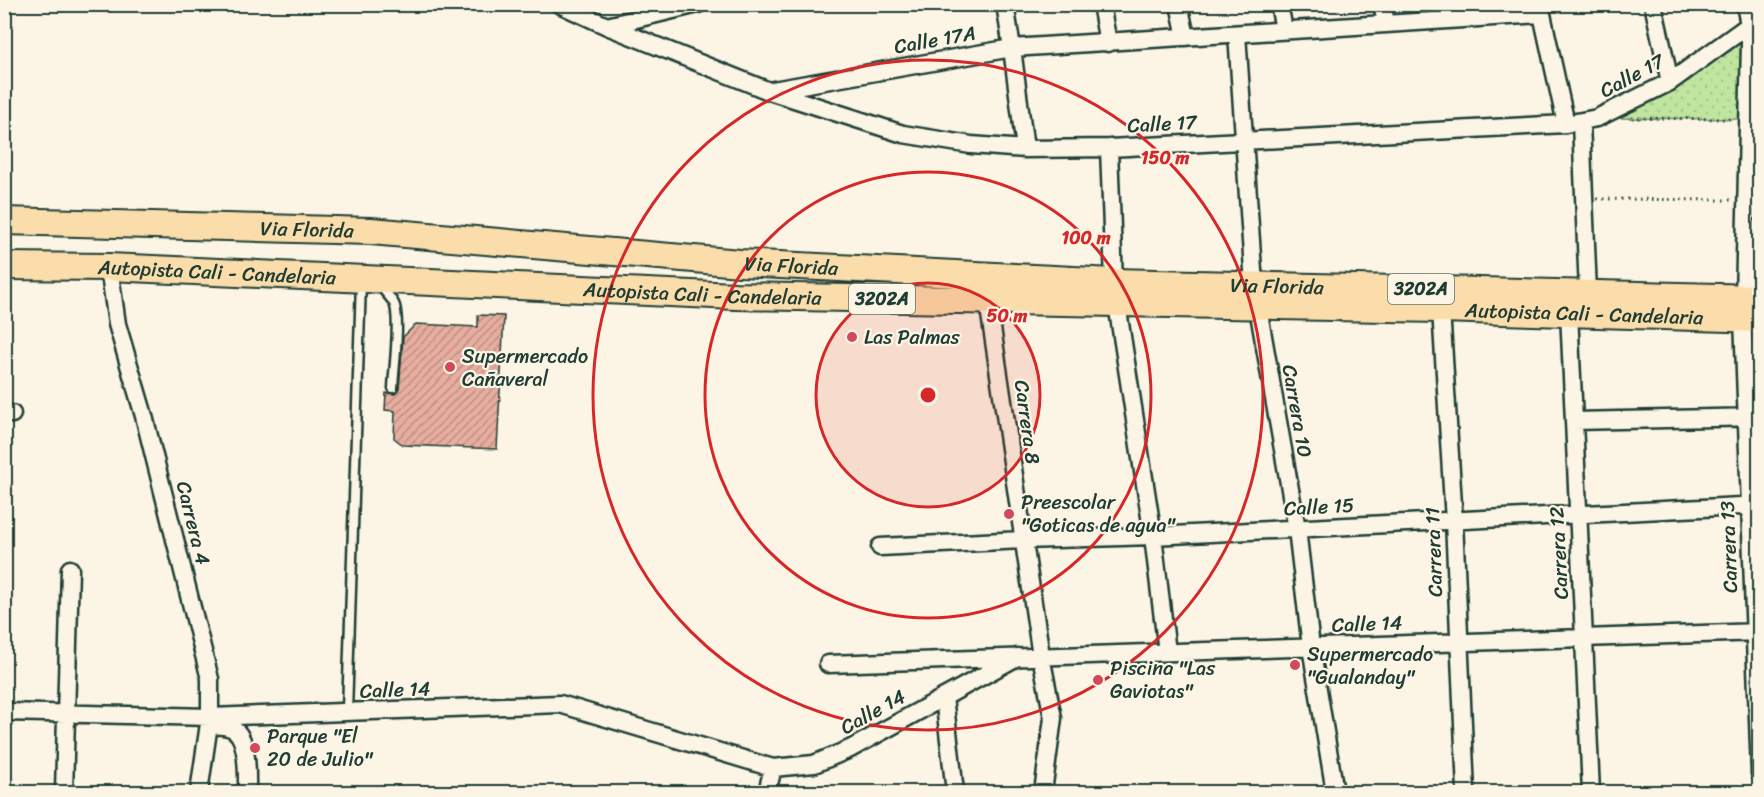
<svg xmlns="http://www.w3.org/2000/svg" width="1764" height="797" font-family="Sriracha,sans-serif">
  <defs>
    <pattern id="park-dots" width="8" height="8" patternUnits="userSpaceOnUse" patternTransform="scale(1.5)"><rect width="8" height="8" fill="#c0e59f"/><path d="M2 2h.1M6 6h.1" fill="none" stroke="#a5c58a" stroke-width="1.8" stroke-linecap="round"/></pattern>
    <pattern id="building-hatch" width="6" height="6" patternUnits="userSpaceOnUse" patternTransform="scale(1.5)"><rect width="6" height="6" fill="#e7ae9f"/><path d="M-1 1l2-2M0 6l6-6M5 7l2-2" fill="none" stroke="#bb8f82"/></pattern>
  </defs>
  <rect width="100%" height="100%" fill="#fcf5e5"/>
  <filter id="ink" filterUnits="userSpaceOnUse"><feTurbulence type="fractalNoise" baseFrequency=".0167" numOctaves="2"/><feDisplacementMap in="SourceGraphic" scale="12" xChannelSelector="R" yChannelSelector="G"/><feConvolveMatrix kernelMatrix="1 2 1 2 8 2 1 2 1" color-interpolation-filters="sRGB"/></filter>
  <g filter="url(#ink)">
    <!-- park -->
    <path fill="url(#park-dots)" stroke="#70916a" stroke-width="1.5" d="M1749,25L1748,119L1597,118Z"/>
    <!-- building -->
    <path fill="url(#building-hatch)" stroke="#1f3d34" stroke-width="1.5" d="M478,315L504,316L497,449L403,445L394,438L395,411L385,410L386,393L395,394L399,389L403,337L416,324L478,327Z"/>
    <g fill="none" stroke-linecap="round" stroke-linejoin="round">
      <defs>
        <path id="lane" d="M379,283C383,292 392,297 395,306C400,325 394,367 393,388
          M347,712L361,282"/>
        <path id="street" d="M559,4L607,26L769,91L903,134L971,145L1025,149L1109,148L1566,124L1597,118L1670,82L1749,25L1760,15
          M1005,4L1012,48L1025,149
          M1101,4L1108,43
          M1179,4L1186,37
          M1279,4L1284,30
          M1382,4L1386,23
          M1653,4L1670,82
          M1540,5L1566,124
          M607,26L698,4
          M1237,34L1254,285L1297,529L1311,647L1335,792
          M773,90L1012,48L1541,14
          M1581,122L1588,293
          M1109,148L1114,282
          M109,267L117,324L144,416L210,679V717L199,792
          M1744,298L1750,43L1749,25L1745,4
          M988,301L1041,656L1053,718L1043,792
          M1117,304L1153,536L1167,652
          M1441,309L1454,521L1466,792
          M1569,312L1591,792
          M1743,318L1760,774
          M4,414H12
          M1574,421L1760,417
          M880,547L1023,540L1153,536L1760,505
          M828,664L1760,632
          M944,697L955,792
          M4,712L210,717L560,704L773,768L814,764L850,749L1017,657
          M210,725C217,726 227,725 233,729C249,738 247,776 247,792
          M64,792L70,569
          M767,792L773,768"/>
        <g id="primary">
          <path id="s1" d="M4,221L371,231L740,263L1114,282L1760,298"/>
          <path id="s2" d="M4,266L109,267L735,296L1441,309L1760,319"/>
        </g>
      </defs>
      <!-- lane casing -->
      <use href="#lane" stroke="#1f3d34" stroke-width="13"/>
      <!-- street casing -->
      <use href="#street" stroke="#1f3d34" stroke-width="21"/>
      <!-- primary casing -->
      <use href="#primary" stroke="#1f3d34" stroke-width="30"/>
      <!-- path -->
      <path stroke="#1f3d34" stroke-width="3" stroke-dasharray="1.5 4.5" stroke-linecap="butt" d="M1632,118L1734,119
        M1597,199L1732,200"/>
      <!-- lane -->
      <use href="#lane" stroke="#fcf5e5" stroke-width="8"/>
      <!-- street -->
      <use href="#street" stroke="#fcf5e5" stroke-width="16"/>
      <!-- primary -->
      <use href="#primary" stroke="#fbddab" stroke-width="26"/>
    </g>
  </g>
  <!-- distance rings -->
  <circle cx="928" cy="395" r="112" fill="#d62828" fill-opacity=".12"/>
  <g fill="none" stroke="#d62828" stroke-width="3">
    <circle cx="928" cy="395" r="112"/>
    <circle cx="928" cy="395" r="223"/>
    <circle cx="928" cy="395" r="335"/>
  </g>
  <!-- markers -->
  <g fill="#d1495b" stroke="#fcf5e5" stroke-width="2">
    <circle cx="852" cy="337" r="6"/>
    <circle cx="450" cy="367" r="6"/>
    <circle cx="1009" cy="514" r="6"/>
    <circle cx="1295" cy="665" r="6"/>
    <circle cx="1098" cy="680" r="6"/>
    <circle cx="255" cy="748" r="6"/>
  </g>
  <g text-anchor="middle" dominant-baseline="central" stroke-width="4.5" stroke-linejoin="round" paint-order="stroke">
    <!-- shield labels -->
    <g fill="#fcf5e5" stroke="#617469" stroke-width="1.5">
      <rect x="1388" y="274" width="66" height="30" rx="4.5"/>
      <rect x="849" y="284" width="66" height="30" rx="4.5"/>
    </g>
    <g font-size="18" font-weight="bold" fill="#1f3d34">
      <text x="1421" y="289">3202A</text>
      <text x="882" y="299">3202A</text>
    </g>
    <!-- street labels -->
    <g font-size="20" fill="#1f3d34" stroke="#fcf5e5">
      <text transform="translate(935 40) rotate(-10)">Calle 17A</text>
      <text transform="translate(1632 76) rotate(-28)">Calle 17</text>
      <text transform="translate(1162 124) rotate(-3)">Calle 17</text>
      <text stroke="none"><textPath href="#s1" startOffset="303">Via Florida</textPath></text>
      <text stroke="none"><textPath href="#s1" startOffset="789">Via Florida</textPath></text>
      <text stroke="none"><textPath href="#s2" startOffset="213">Autopista Cali - Candelaria</textPath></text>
      <text stroke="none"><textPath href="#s1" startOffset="1275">Via Florida</textPath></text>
      <text stroke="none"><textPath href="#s2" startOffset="699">Autopista Cali - Candelaria</textPath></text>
      <text stroke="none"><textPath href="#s2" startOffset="1581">Autopista Cali - Candelaria</textPath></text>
      <text transform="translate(1297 411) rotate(80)">Carrera 10</text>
      <text transform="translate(1027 422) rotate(82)">Carrera 8</text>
      <text transform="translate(1319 507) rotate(-3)">Calle 15</text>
      <text transform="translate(193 523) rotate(76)">Carrera 4</text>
      <text transform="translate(1729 547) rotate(-92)">Carrera 13</text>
      <text transform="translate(1434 552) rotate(-92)">Carrera 11</text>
      <text transform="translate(1559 553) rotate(-93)">Carrera 12</text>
      <text transform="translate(1367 624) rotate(-2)">Calle 14</text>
      <text transform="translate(395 690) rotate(-2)">Calle 14</text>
      <text transform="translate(873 712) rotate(-29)">Calle 14</text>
    </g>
    <!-- poi labels -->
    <g font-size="20" fill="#1f3d34" stroke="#fcf5e5" text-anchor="start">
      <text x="864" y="337">Las Palmas</text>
      <text x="462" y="356">Supermercado<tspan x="462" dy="23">Cañaveral</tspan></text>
      <text x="1021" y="502">Preescolar<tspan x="1021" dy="23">"Goticas de agua"</tspan></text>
      <text x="1307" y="654">Supermercado<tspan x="1307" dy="23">"Gualanday"</tspan></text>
      <text x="1110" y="668">Piscina "Las<tspan x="1110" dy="23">Gaviotas"</tspan></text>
      <text x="267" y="736">Parque "El<tspan x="267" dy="23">20 de Julio"</tspan></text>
    </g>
  </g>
  <circle cx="928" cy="395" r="9" fill="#d62828" stroke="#fcf5e5" stroke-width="3"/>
  <g font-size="18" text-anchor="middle" font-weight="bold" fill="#d62828" stroke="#fcf5e5" stroke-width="4.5" stroke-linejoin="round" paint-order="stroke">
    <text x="1165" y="164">150 m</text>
    <text x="1086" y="244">100 m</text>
    <text x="1007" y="322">50 m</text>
  </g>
  <!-- margin -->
  <rect width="1764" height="797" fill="none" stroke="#fcf5e5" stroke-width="24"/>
  <rect x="12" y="12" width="1740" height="773" fill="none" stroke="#1f3d34" stroke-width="2" filter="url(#ink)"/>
</svg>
